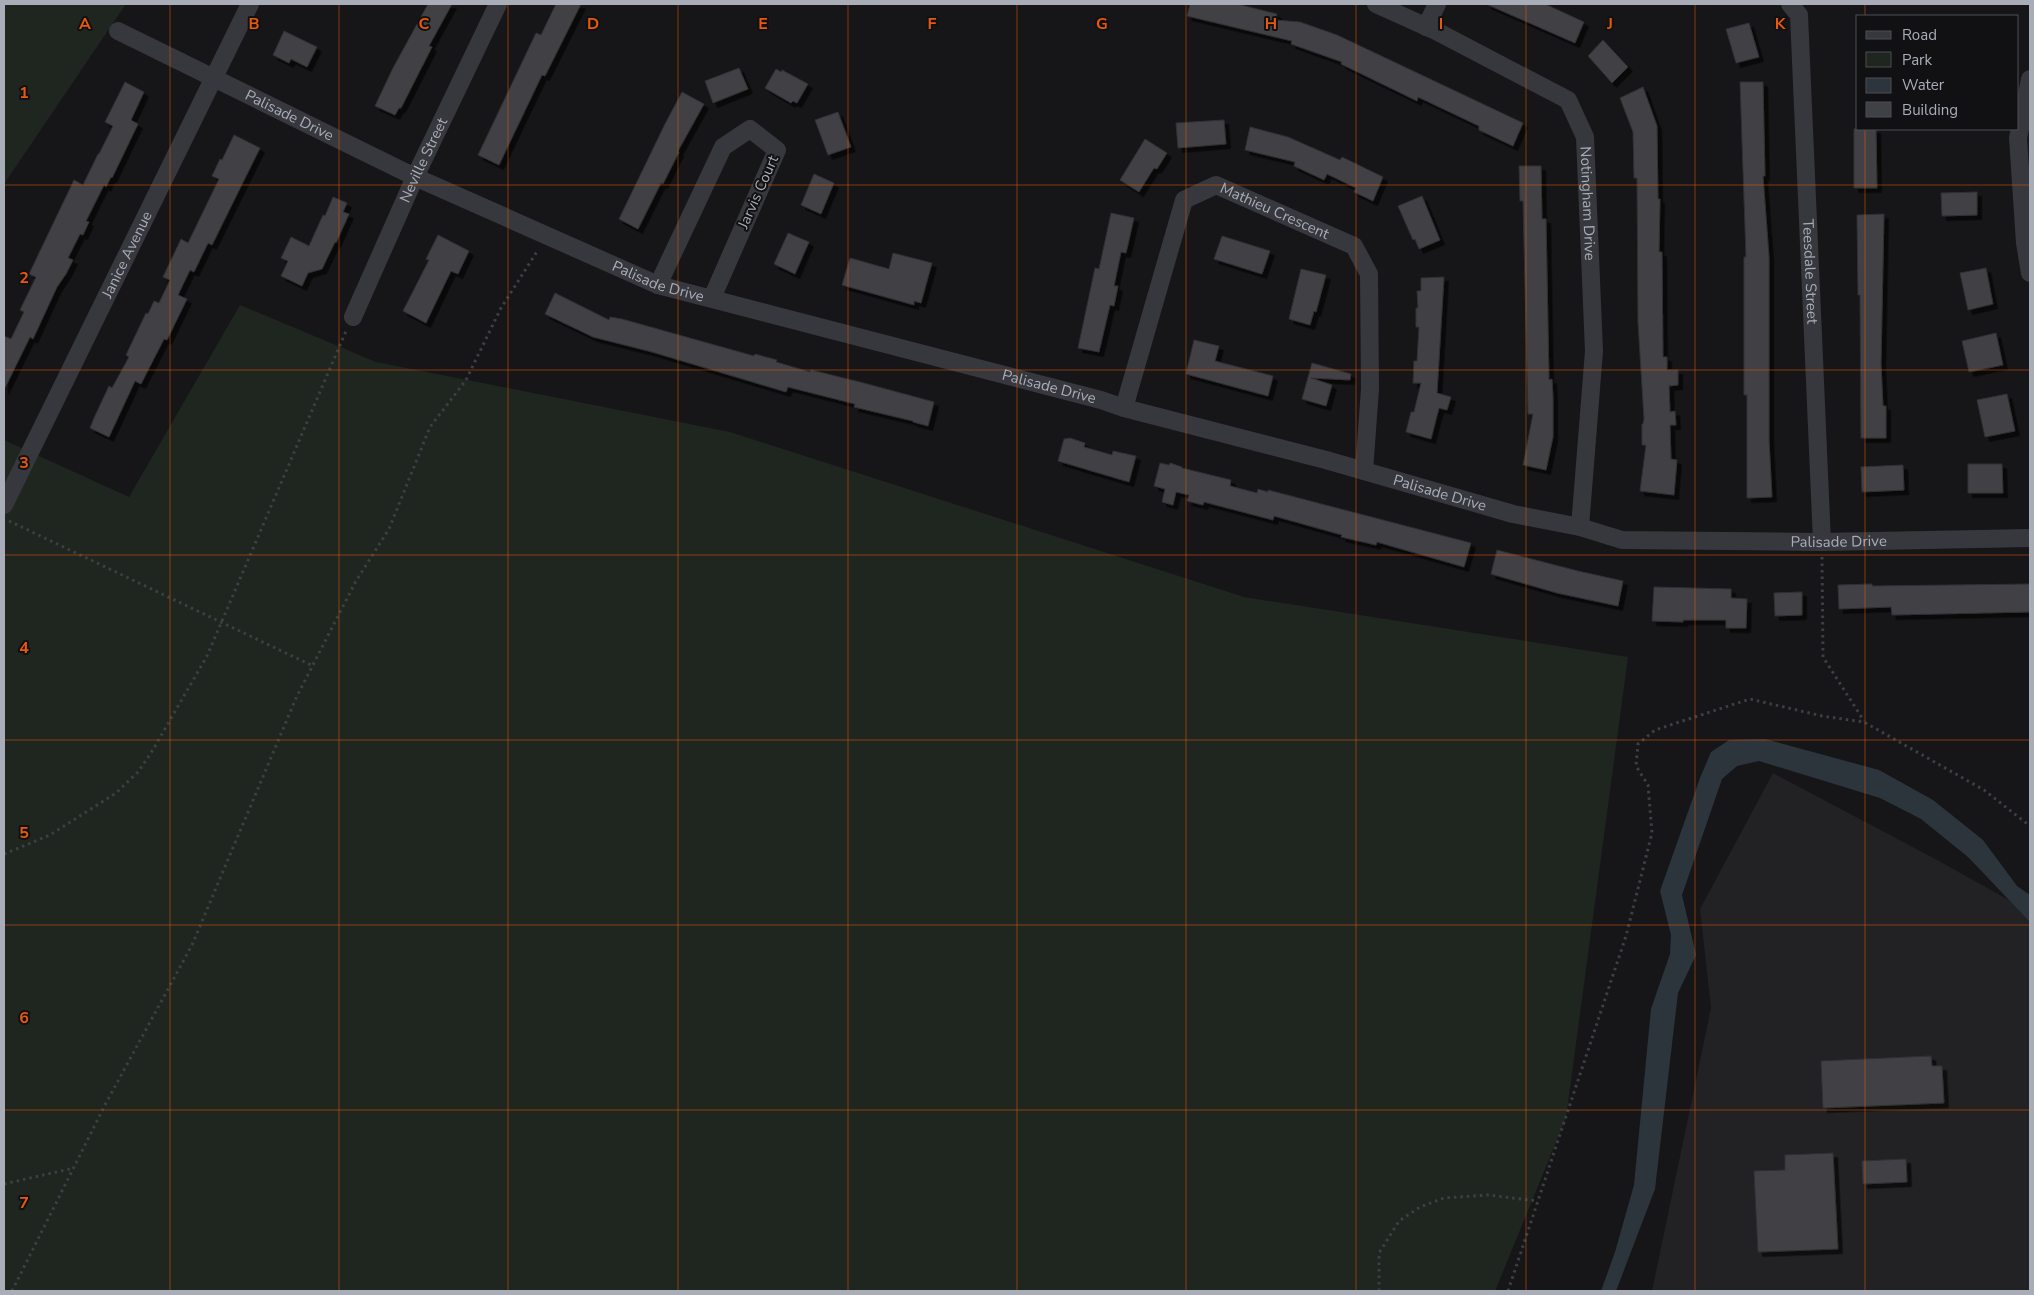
<svg xmlns="http://www.w3.org/2000/svg" width="2034" height="1295" font-family="'Nunito Sans',sans-serif">
  <defs>
    <filter id="shadow"><feDropShadow dx="4.5" dy="4.5" stdDeviation="0" flood-color="#0009"/></filter>
  </defs>
  <rect width="100%" height="100%" fill="#161618"/>
  <!-- built -->
  <path fill="#222225" d="M1773,773L1939,861L2030,912V1291H1652L1711,1008L1700,909Z"/>
  <!-- green -->
  <path fill="#1e261f" d="M4,4H126L4,184Z
    M240,305L376,362L730,432L1244,597L1628,657L1566,1118L1495,1291H4V440L129,497Z"/>
  <!-- water -->
  <path fill="#2c353c" d="M1765,739L1879,770L1933,800L1983,840L2017,886L2030,895V922L1968,857L1921,819L1880,798L1759,761L1737,766L1722,779L1682,895L1696,955L1678,993L1655,1189L1616,1291H1601L1615,1252L1634,1185L1651,1009L1670,954L1671,935L1660,891L1700,778L1711,752L1729,740Z"/>
  <!-- building -->
  <path fill="#404145" stroke="#303034" filter="url(#shadow)" d="M428,4H452L429,46L432,47L401,108H399L395,115L375,106L393,68Z
    M556,4H581L545,76L542,75L499,165L478,155L536,33L541,35Z
    M1190,4H1237L1277,14L1275,20L1300,22L1337,35L1523,123L1513,146L1479,130V126L1418,97L1417,101L1341,64L1342,62L1291,44L1292,41L1187,16Z
    M1486,4H1545L1584,22L1575,43Z
    M1749,23L1759,57L1736,63L1726,29Z
    M284,31L317,47L307,67L291,59L289,63L273,55Z
    M1603,40L1628,67L1612,83L1588,56Z
    M739,68L748,89L713,103L705,81Z
    M776,69L781,72L782,70L808,84L797,103L793,101L791,103L765,88Z
    M125,82L144,92L131,120L138,124L112,178L111,177L106,187L104,185L86,221L89,222L83,235L80,234L68,258L73,260L66,274L57,287L33,339L30,337L4,390V336L11,339L24,312L20,310L36,277L29,274L74,180L83,185L98,154H99L113,126L105,122Z
    M1740,82H1763L1765,176H1763L1769,257V440L1772,497L1747,498V395H1744V257H1746Z
    M1643,87L1657,126L1658,199H1660L1659,252H1662L1663,357H1667V370H1678V385L1669,386L1670,412L1675,411L1676,425H1670L1671,459L1677,460L1674,495L1640,491L1646,445H1642V424H1643L1644,419L1638,322L1637,178H1634L1633,132L1620,98Z
    M682,92L704,104L678,151L679,152L663,184L661,183L638,229L619,219L665,124Z
    M838,112L851,147L828,155L815,120Z
    M1224,120L1226,144L1178,148L1176,123Z
    M1250,127L1288,137L1340,160L1342,157L1383,177L1373,201L1354,192L1356,188L1327,174L1324,180L1294,166L1295,162L1245,150Z
    M1854,129H1876L1877,188H1854Z
    M234,135L260,148L212,245L208,243L194,272L190,270L178,295L187,299L167,340L164,339L141,384L135,381L109,437L90,428L94,418L109,386L112,388L129,357L126,355L146,313L148,314L154,301L159,303L170,280L163,277L181,239L188,243L219,179L212,176L220,159L222,160Z
    M1145,139L1167,153L1157,169L1154,168L1139,192L1120,180Z
    M1519,166H1541L1542,219H1546L1549,380L1552,379L1553,397V437L1546,470L1523,465L1533,414H1528L1523,201H1520Z
    M814,174L834,183L821,214L801,205Z
    M1977,192V215L1942,216L1941,193Z
    M1422,196L1440,240L1419,249L1415,239L1413,240L1398,206Z
    M333,197L347,203L343,212L349,214L336,243L335,242L322,269L308,273L302,286L281,276L288,261L281,258L291,237L309,246L323,215L325,216Z
    M1111,213L1134,218L1126,253L1121,252L1114,286H1118L1114,306L1110,305L1099,352L1078,348L1095,268L1099,269Z
    M1884,214L1881,364L1883,406H1886V438H1861L1860,295H1858L1857,215Z
    M788,233L809,242L795,274L774,264Z
    M438,235L469,251L458,274L451,271L426,323L403,311L429,260L426,259Z
    M1222,236L1270,251L1262,274L1214,259Z
    M893,253L932,263L921,303L914,301V305L842,285L850,258L889,269Z
    M1986,268L1993,304L1968,310L1960,273Z
    M1301,269L1326,275L1316,312L1314,311L1310,325L1289,319Z
    M1444,277L1437,393L1451,397L1447,410L1439,408L1431,439L1406,432L1411,412H1414L1421,383H1413L1414,361H1417L1419,327H1416V308H1418L1417,291H1421V278Z
    M555,293L609,320L610,317L622,319L754,356L755,354L777,360L776,362L810,372L811,370L860,382L934,402L928,426L913,422V421L854,407L855,404L788,387L786,392L652,352L593,337L545,314Z
    M1996,333L2003,365L1969,372L1962,341Z
    M1194,340L1219,346L1215,361L1273,376L1268,396L1186,374Z
    M1312,363L1351,374L1350,380L1311,378L1332,385L1326,406L1302,399Z
    M2007,394L2015,431L1985,437L1977,400Z
    M1070,438L1085,443L1084,447L1112,455L1113,451L1136,456L1129,482L1058,461L1064,439Z
    M1160,463L1169,465L1170,463L1182,467V468L1231,480L1230,486L1257,493L1258,489L1268,492V490L1471,543L1464,567L1377,542L1376,545L1341,537L1342,535L1274,516L1273,520L1204,502L1203,505L1187,501L1189,495L1176,492L1173,505L1162,502L1165,489L1154,486Z
    M1968,464H2002L2003,493H1968Z
    M1903,465L1904,490L1862,492L1861,467Z
    M1497,550L1578,571L1623,581L1618,606L1557,593L1491,574Z
    M1872,584V586L2030,584V612L1892,615L1891,607L1839,609L1838,585Z
    M1654,587L1731,589V598L1747,599L1746,628H1726V620H1683V622L1652,621Z
    M1802,592V615L1775,616L1774,593Z
    M1931,1056L1932,1066H1942L1944,1103L1823,1108L1821,1061Z
    M1833,1153L1838,1249L1758,1252L1754,1171L1785,1170V1155Z
    M1906,1159L1907,1182L1863,1184L1862,1161Z"/>
  <g fill="none" stroke-linecap="round" stroke-linejoin="round">
    <!-- path -->
    <path stroke="#3d3f44" stroke-width="3" stroke-dasharray="2.5 4" stroke-linecap="butt" d="M9,521L313,666
      M1822,557L1823,657L1864,721
      M4,854L50,835L116,793L138,772L151,753L207,656L346,331
      M4,1184L74,1168
      M12,1291L106,1103L192,945L297,696L356,581L389,529L430,427L466,380L501,308L538,250
      M1379,1291V1253L1399,1221L1420,1207L1444,1198L1488,1195L1538,1201
      M1508,1291L1626,936L1652,833L1648,785L1636,766L1638,744L1655,730L1750,699L1822,716L1864,722L1984,790L2030,826"/>
    <!-- minor -->
    <g stroke="#37383d" stroke-width="18">
      <path id="s1" d="M1376,4L1436,31L1568,100L1585,137L1594,351L1580,527"/>
      <path id="s2" d="M1790,4L1799,15L1822,542"/>
      <path d="M1426,27L1437,4"/>
      <path id="s3" d="M118,31L415,177L658,285L1101,400L1124,408L1326,460L1513,514L1580,527L1622,540L1822,542L2030,538"/>
      <path d="M2030,79L2018,138L2025,243L2030,273"/>
      <path d="M658,285L723,147L750,129L777,150L712,298"/>
      <path id="s4" d="M353,317L415,177L498,4"/>
      <path id="s5" d="M1124,408L1184,200L1216,185L1354,246L1369,274L1370,389L1364,471"/>
      <path id="s6" d="M4,505L250,4"/>
    </g>
  </g>
  <!-- grid -->
  <path fill="none" stroke="#e8590c" stroke-width="1" stroke-opacity="0.55" d="M170,4V1291M339,4V1291M508,4V1291M678,4V1291M848,4V1291M1017,4V1291M1186,4V1291M1356,4V1291M1526,4V1291M1695,4V1291M1865,4V16M1865,129V1291M4,185H2030M4,370H2030M4,555H2030M4,740H2030M4,925H2030M4,1110H2030"/>
  <g text-anchor="middle" dominant-baseline="central" stroke-width="4" stroke-linejoin="round" paint-order="stroke">
    <!-- street labels -->
    <g font-size="15" fill="#a8adb8" stroke="#111113">
      <text stroke="none"><textPath href="#s3" startOffset="191">Palisade Drive</textPath></text>
      <text stroke="none"><textPath href="#s4" startOffset="172">Neville Street</textPath></text>
      <text transform="translate(758 192) rotate(-66)">Jarvis Court</text>
      <text stroke="none"><textPath href="#s1" startOffset="322">Notingham Drive</textPath></text>
      <text stroke="none"><textPath href="#s5" startOffset="316">Mathieu Crescent</textPath></text>
      <text stroke="none"><textPath href="#s6" startOffset="279">Janice Avenue</textPath></text>
      <text stroke="none"><textPath href="#s2" startOffset="271">Teesdale Street</textPath></text>
      <text stroke="none"><textPath href="#s3" startOffset="596">Palisade Drive</textPath></text>
      <text stroke="none"><textPath href="#s3" startOffset="1001">Palisade Drive</textPath></text>
      <text stroke="none"><textPath href="#s3" startOffset="1406">Palisade Drive</textPath></text>
      <text stroke="none"><textPath href="#s3" startOffset="1811">Palisade Drive</textPath></text>
    </g>
  </g>
  <g font-size="16" text-anchor="middle" font-weight="bold" fill="#e8590c" stroke="#111113" stroke-width="4" stroke-linejoin="round" paint-order="stroke">
    <text x="85" y="29">A</text>
    <text x="254" y="29">B</text>
    <text x="424" y="29">C</text>
    <text x="593" y="29">D</text>
    <text x="763" y="29">E</text>
    <text x="932" y="29">F</text>
    <text x="1102" y="29">G</text>
    <text x="1271" y="29">H</text>
    <text x="1441" y="29">I</text>
    <text x="1610" y="29">J</text>
    <text x="1780" y="29">K</text>
    <text x="24" y="98">1</text>
    <text x="24" y="283">2</text>
    <text x="24" y="468">3</text>
    <text x="24" y="653">4</text>
    <text x="24" y="838">5</text>
    <text x="24" y="1023">6</text>
    <text x="24" y="1208">7</text>
  </g>
  <!-- border -->
  <rect width="2034" height="1295" fill="none" stroke="#a8adb8" stroke-width="10"/>
  <!-- legend -->
  <rect x="1856" y="15" width="162" height="115" fill="#111113" stroke="#4d4f55"/>
  <rect x="1866" y="31" width="25" height="8" fill="#37383d" stroke="#4d4f55"/>
  <text x="1902" y="40" font-size="15" fill="#a8adb8">Road</text>
  <rect x="1866" y="52" width="25" height="15" fill="#1e261f" stroke="#4d4f55"/>
  <text x="1902" y="65" font-size="15" fill="#a8adb8">Park</text>
  <rect x="1866" y="78" width="25" height="15" fill="#2c353c" stroke="#4d4f55"/>
  <text x="1902" y="90" font-size="15" fill="#a8adb8">Water</text>
  <rect x="1866" y="102" width="25" height="15" fill="#404145" stroke="#4d4f55"/>
  <text x="1902" y="115" font-size="15" fill="#a8adb8">Building</text>
</svg>
